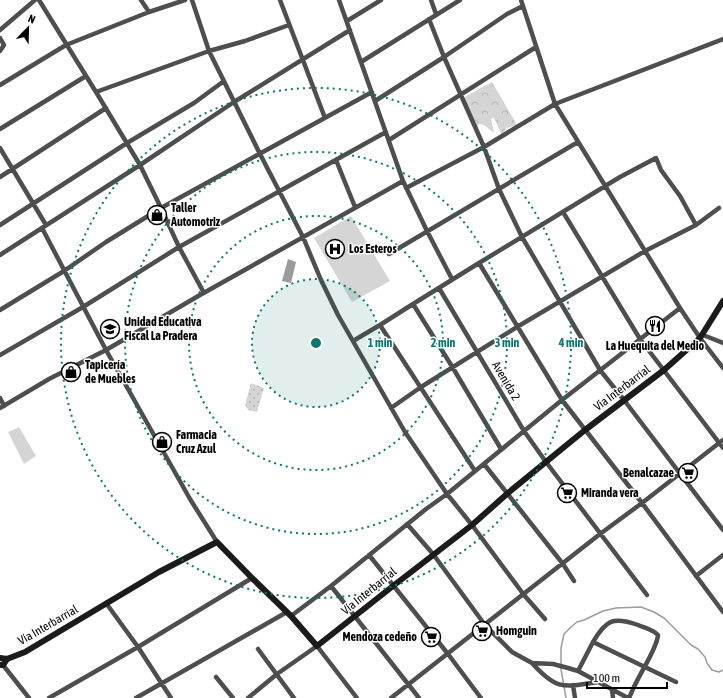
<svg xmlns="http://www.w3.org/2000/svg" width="723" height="698" font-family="'Asap Condensed',sans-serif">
  <defs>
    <pattern id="forest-crowns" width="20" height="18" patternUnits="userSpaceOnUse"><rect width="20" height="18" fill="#d5d5d5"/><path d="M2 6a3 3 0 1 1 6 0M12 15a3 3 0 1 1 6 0" fill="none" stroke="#b5b5b5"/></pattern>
    <pattern id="park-dots" width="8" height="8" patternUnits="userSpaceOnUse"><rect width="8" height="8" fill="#d5d5d5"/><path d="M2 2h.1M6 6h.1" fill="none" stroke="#b5b5b5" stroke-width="1.8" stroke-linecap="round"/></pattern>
  </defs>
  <rect width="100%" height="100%" fill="#fff"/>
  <!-- grass -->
  <path fill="#d5d5d5" d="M351,216L390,281L352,302L314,238Z
    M19,427L36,456L24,464L8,432Z"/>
  <!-- forest -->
  <path fill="url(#forest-crowns)" d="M492,82L517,125L506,128L502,135L494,118L491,119L494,133L484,125L479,124L477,128L463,98Z"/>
  <!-- park -->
  <path fill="url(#park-dots)" d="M251,383L264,388L257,412L248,410L245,405Z"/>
  <!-- water -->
  <path fill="#9c9c9c" d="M288,259L296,262L291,283L282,281Z"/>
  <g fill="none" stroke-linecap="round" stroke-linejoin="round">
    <!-- stream -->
    <path stroke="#9c9c9c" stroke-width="1.5" d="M566,698L561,669V648L564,634L571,627L577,622L584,620L603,611L616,608L641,607L654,612L664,618L691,645L698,649L705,657L707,663L712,670L719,672L723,670"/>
    <!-- minor -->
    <path stroke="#4e4e4e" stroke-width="4.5" d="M39,0L96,92L140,165L161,208L179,247L204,293
      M141,0L149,12
      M280,0L325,118
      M339,0L403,181L427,231L452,279
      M431,0L436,14
      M521,0L555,104L680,308L700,338L723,368
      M429,19L444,57L484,147L499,189L522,237L600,370L624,400L723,530
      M347,21L381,0
      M289,25L245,41L209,51L260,154L303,237L321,280L338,315L405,432L447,494L472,525L524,595L545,619
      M0,30L35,0
      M0,38L4,45L0,51
      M361,62L460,0
      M0,85L66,45L149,12L185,0
      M96,92L209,51L192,0
      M375,101L444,57L507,14L523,6
      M0,129L86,76
      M389,140L536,47
      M0,148L46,225
      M336,160L355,207
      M0,177L106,108
      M406,188L484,147L555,104L723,39
      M563,212L640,339L723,448
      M0,225L127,143L194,103L224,81
      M696,225L719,208
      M42,228L106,350L190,499L217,542
      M389,254L578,142
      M0,255L140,165L234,102L350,30
      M479,263L562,400L642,503L723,612
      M439,288L524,431L546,462L647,595
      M413,304L453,368L501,449
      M0,310L64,271L106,242L161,208L372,92
      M380,325L475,471
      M703,335L723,343
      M353,341L380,325L413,304L479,263L620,177L656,158L661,170L680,196L696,225L645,251L517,327L421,387L391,408
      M0,355L83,307L179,247L386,132
      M0,398L4,406
      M0,408L49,379L106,350L200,295L403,181
      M484,464L563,564L574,581
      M407,524L433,554L485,625L512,652L532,663L553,664L568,668L578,671L628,698
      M369,555L448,654L481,698
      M696,576L723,555
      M331,586L419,698
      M106,603L138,647L171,698
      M291,616L331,586L426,509L447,494L562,400L680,308
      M258,649L294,698
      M532,663C557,691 564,687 598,682
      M3,665L29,698
      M578,671L593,642
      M216,677L233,698
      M573,685L575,698
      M612,689L613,698
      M49,698L138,647L252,578
      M136,698L287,612
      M248,698L277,674L317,646L357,698
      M391,698L600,534L642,503L723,440
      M629,698C632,692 634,686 637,681C643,668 657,648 658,635C652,629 645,628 638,625C613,616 606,620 593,642L676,682"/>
    <!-- secondary -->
    <path stroke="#1b1b1b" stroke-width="6" d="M0,658L7,659L25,652L159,572L217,542L252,578L291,616L317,646L393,586L472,525L508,493L585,430L664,370L700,338L723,301
      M0,665H3L7,659"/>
  </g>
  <!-- distance rings -->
  <circle cx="316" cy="343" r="64" fill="#0f766e" fill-opacity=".12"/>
  <g fill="none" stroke="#0f766e" stroke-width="2" stroke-dasharray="2 4">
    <circle cx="316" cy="343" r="64"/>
    <circle cx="316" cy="343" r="127"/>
    <circle cx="316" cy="343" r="191"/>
    <circle cx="316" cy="343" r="255"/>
  </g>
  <!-- icons -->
  <defs>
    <symbol id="shop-ring" viewBox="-11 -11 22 22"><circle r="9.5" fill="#fff" stroke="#000" stroke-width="1.5"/><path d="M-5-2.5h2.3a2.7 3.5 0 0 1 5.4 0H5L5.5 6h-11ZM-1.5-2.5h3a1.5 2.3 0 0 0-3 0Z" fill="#000"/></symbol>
    <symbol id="hospital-ring" viewBox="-11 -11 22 22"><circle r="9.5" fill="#fff" stroke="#000" stroke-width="1.5"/><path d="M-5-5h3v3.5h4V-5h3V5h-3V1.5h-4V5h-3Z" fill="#000"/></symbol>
    <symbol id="restaurant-ring" viewBox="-11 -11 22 22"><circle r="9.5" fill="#fff" stroke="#000" stroke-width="1.5"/><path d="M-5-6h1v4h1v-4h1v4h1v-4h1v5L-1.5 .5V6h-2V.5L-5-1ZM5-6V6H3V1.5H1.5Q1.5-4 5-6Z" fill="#000"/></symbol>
    <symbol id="school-ring" viewBox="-11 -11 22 22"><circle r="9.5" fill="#fff" stroke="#000" stroke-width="1.5"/><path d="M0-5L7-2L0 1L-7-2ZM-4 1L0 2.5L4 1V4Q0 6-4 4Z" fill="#000"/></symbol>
    <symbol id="supermarket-ring" viewBox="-11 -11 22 22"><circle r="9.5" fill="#fff" stroke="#000" stroke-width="1.5"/><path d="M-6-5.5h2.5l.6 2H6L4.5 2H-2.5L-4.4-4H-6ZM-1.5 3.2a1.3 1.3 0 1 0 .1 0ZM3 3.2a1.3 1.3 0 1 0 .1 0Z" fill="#000"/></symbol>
  </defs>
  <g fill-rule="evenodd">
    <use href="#shop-ring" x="146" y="204" width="22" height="22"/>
    <use href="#hospital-ring" x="324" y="238" width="22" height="22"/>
    <use href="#restaurant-ring" x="644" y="315" width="22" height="22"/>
    <use href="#school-ring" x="99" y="318" width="22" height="22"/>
    <use href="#shop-ring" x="60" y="361" width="22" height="22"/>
    <use href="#shop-ring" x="151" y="431" width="22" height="22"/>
    <use href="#supermarket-ring" x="677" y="462" width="22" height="22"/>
    <use href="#supermarket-ring" x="556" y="482" width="22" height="22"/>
    <use href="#supermarket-ring" x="471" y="620" width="22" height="22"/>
    <use href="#supermarket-ring" x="420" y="626" width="22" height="22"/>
  </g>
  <g text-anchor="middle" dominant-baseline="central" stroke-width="3" stroke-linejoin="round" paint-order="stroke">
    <!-- poi labels -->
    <g font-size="12" font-weight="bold" fill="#000" stroke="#fff" text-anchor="start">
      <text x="171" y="208">Taller<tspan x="171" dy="14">Automotriz</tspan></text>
      <text x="349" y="249">Los Esteros</text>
      <text x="124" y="322">Unidad Educativa<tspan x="124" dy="14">Fiscal La Pradera</tspan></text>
      <text x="655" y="346" text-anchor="middle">La Huequita del Medio</text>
      <text x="85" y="365">Tapicería<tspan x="85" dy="14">de Muebles</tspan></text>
      <text x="176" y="435">Farmacia<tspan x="176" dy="14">Cruz Azul</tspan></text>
      <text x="674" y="473" text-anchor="end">Benalcazae</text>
      <text x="581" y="493">Miranda vera</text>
      <text x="496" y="631">Homguin</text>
      <text x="417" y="637" text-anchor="end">Mendoza cedeño</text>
    </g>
    <!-- street labels -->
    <g font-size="12" fill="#000" stroke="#fff">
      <text transform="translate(506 381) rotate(59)">Avenida 2</text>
      <text transform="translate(622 388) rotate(-37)">Vía Interbarrial</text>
      <text transform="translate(369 591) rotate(-39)">Vía Interbarrial</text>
      <text transform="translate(48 625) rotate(-30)">Vía Interbarrial</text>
    </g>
  </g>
  <circle cx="316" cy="343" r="6" fill="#0f766e" stroke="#fff" stroke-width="2"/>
  <g font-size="12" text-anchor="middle" font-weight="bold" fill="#0f766e" stroke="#fff" stroke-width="3" stroke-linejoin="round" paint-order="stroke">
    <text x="380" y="347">1 min</text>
    <text x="443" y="347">2 min</text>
    <text x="507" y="347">3 min</text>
    <text x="571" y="347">4 min</text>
  </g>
  <!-- north arrow -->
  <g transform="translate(28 28) rotate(23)" stroke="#ffffff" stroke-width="3" paint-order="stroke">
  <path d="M0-3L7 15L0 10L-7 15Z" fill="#000000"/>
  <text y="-6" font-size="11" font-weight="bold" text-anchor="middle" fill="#000000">N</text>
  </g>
  <!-- scale -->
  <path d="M587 682v6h80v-6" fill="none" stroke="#000000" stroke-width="2"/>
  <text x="593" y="682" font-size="12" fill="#000000" stroke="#ffffff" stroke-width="3" paint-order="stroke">100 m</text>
</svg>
